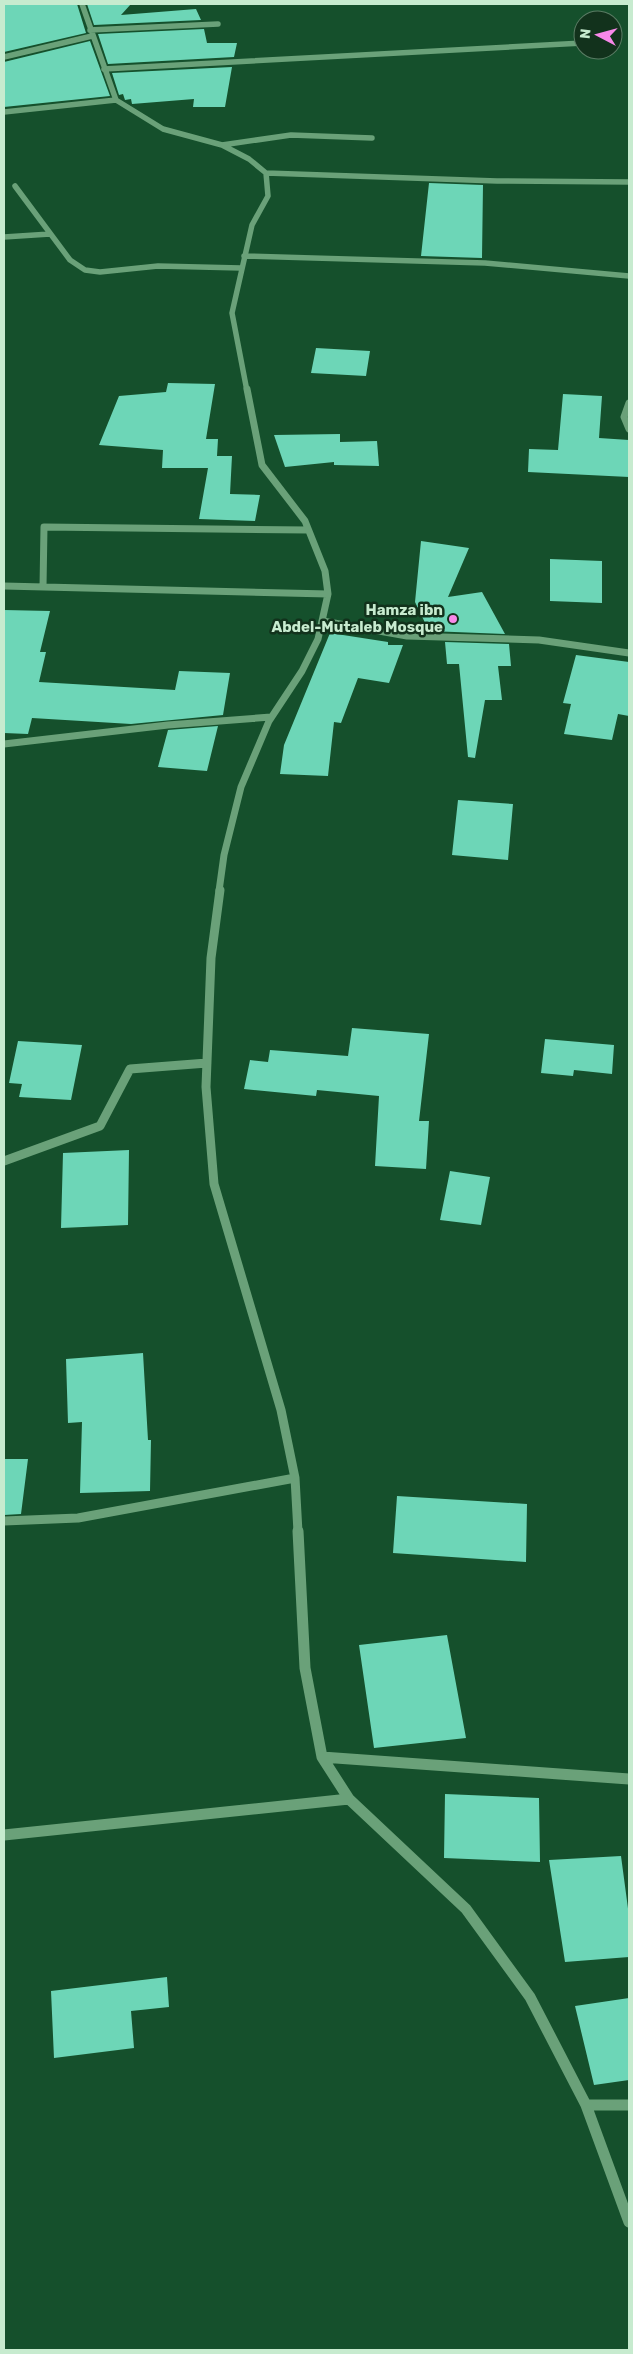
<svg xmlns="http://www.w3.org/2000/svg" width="633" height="2354" font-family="Rubik,sans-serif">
  <rect width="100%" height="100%" fill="#15502c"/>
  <!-- building -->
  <path fill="#6dd6b7" d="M4,4H77L86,33L4,52Z
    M87,4H131L121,15L196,9L201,20L94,25Z
    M204,29L207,43H237L234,57L108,64L98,34Z
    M90,41L110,96L4,107V62Z
    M232,67L225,107H193L194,99L132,104L131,99L125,100L123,94L119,95L112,73Z
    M429,183L483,185L482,258L421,256Z
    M316,348L370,351L366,376L311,373Z
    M168,383L215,384L206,439H218L217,456H232L230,494L260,495L255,521L199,519L208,468H162L163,450L99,445L119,396L166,392Z
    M563,394L602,396L599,438L629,440V477L528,472L529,449L558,450Z
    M340,434V442L377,441L379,466L334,465V462L285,467L274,435Z
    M421,541L469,548L448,597L482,592L505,634L429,631L415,602Z
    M550,559L602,561V603L550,601Z
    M4,610L50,611L40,652H46L39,682L175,690L179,671L230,673L223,715L131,724L32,718L28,734L4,733Z
    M330,633L388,642V645H403L389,683L358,678L341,723L334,722L328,776L280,774L284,745Z
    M445,642L509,644L511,666H498L502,700H485L475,758L468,757L459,664H447Z
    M576,655L629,662V716L618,714L612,740L564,734L571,704L563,703Z
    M218,726L207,771L158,767L168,730Z
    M458,800L513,804L508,860L452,855Z
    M352,1028L429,1034L419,1121H429L426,1169L375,1166L379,1096L317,1090L316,1096L244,1089L250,1060L268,1062L270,1050L348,1056Z
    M545,1039L614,1045L612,1074L574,1070L573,1076L541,1073Z
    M18,1041L82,1045L71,1100L19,1097L22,1084L9,1083Z
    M129,1150L128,1225L61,1228L63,1153Z
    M450,1171L490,1177L481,1225L440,1220Z
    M143,1353L148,1440H151L150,1491L80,1493L82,1422L68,1423L66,1359Z
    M4,1459H28L21,1514L4,1515Z
    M397,1496L527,1504L526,1562L393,1553Z
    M447,1635L466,1738L374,1748L359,1645Z
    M445,1794L539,1798L540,1862L444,1858Z
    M621,1856L629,1916V1957L565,1962L549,1860Z
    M167,1977L169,2007L131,2011L134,2048L54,2058L51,1991Z
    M629,1998V2080L594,2085L575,2006Z"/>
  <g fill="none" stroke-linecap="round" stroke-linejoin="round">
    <!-- minor-far3 -->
    <path stroke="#6aa179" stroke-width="5.5" d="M82,4L116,100L163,129L222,145L249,159L266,173L268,196L252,225L232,313L247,391
      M90,30L218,24
      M4,57L92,36
      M104,69L583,43
      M4,112L116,100
      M222,145L291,135L372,138
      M266,173L497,181L629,182
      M15,186L70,260L85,270L100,272L158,266L241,268
      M4,237L50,234
      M244,256L485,263L629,276"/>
    <!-- minor-far2 -->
    <path stroke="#6aa179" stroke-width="7" d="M629,403L624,417L629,429
      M4,586L328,594
      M43,587L44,527L308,530
      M323,621L407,636L539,640L629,653
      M4,744L168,725L271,717
      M219,891L224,855L241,787L269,721L302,671L318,639L328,594L325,571L305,521L262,465L247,389"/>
    <!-- minor-far1 -->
    <path stroke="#6aa179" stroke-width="9" d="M220,890L211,958L206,1087L214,1184L281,1410L295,1478L298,1532
      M4,1161L100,1126L130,1069L207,1063
      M4,1521L78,1518L295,1478"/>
    <!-- minor -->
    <path stroke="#6aa179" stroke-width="11" d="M298,1531L305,1668L322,1757L349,1799L466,1909L530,1997L586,2105L629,2222
      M322,1757L629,1779
      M4,1835L349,1799
      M586,2105H629"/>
  </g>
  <!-- markers -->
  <circle fill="#f888e9" stroke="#12321c" stroke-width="2" cx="453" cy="619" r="5"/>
  <g text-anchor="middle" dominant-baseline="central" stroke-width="5" stroke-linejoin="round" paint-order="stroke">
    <!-- far-poi labels -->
    <g font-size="15" font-weight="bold" fill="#c7ebcf" stroke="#12321c" text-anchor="end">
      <text x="443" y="610">Hamza ibn<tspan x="443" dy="17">Abdel-Mutaleb Mosque</tspan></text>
    </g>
  </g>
  <!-- border -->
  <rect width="633" height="2354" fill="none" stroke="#c7ebcf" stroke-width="10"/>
  <!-- north arrow -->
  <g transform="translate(598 35) rotate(276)"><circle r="24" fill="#12321c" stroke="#5a7c64"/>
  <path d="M0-4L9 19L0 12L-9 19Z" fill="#f888e9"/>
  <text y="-8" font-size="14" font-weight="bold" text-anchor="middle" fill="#c7ebcf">N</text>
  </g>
</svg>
